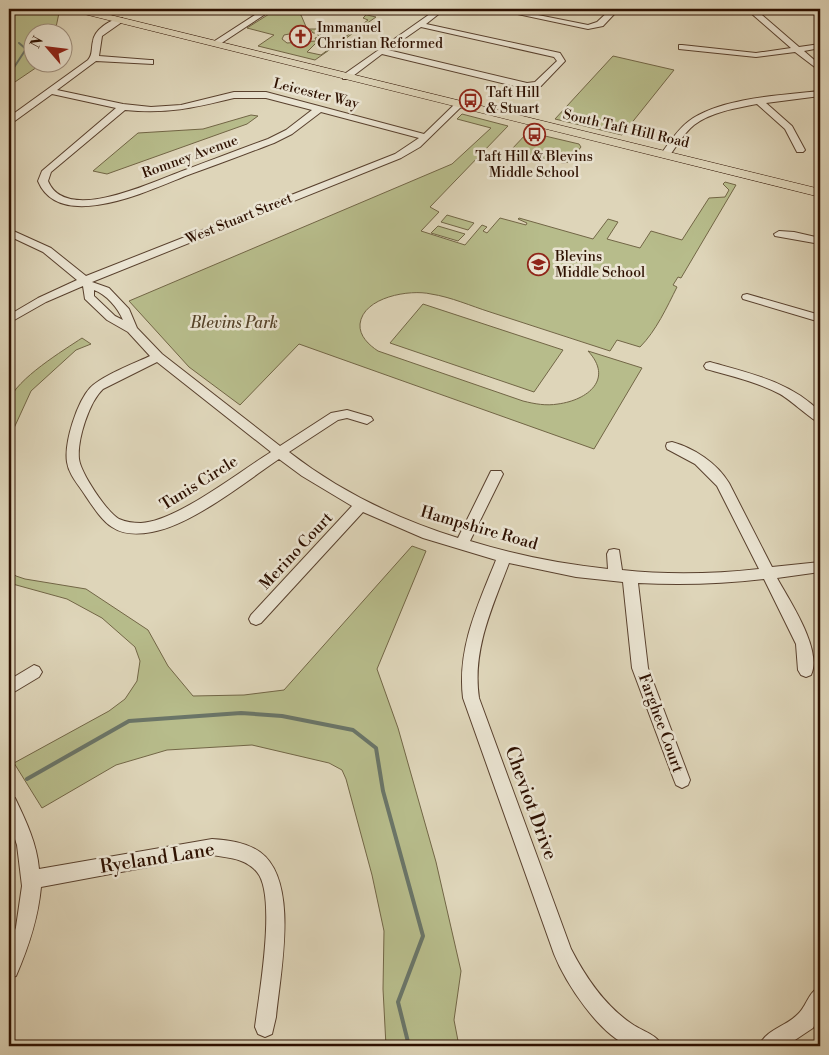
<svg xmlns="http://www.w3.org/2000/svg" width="829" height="1055" font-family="'Libre Bodoni',serif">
  <rect width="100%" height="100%" fill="#ded5b9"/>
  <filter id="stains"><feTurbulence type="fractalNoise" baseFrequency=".004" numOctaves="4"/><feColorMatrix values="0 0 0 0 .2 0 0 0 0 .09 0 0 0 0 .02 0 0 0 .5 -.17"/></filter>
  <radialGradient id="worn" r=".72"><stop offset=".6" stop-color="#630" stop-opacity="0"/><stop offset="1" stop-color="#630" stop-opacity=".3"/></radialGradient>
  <!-- green -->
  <path fill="#b7bc8b" stroke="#726646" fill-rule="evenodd" d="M9,9H41L59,13L55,32H32V62L43,63L9,86Z
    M277,9H340L376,17L315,60L258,46L274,35L247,28ZM337,9L366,15L363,18L368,20L321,55L307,52L322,37L318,29H307L301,15L298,14ZM311,30L313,33H317L319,37L315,38L316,41L287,43L282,39L284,35Z
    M613,56L674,70L622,135L555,119Z
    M462,114L508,126L430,207L439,212L421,231L465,245L482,225L487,227L483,231L487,233L500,218L526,225L527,223L518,219L519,218L593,239L608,219L618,222L607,239L640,248L651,231L682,240L709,198L725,197L729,190L723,184L725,182L736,185L681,278L678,277L673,285L677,287C667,307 656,331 640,347L617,340L610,351C570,338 530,325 490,312C471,306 451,297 431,294C410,289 363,297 360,324C359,336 369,345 378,351L523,401C535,404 546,406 558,404C588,400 614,379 588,351L642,368L594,449L299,344L240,405L189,367L129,301L452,164L491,128L457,119Z
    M251,115L258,116L247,124L107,174L93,171L138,133L203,129Z
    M528,132L579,144L581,147L569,162L563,163L511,150Z
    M447,215L474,223L468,230L441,222Z
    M438,226L465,234L458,241L431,233Z
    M423,304L563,350L534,392L390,343Z
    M82,338L91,344L76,350L31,391L9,439C9,428 6,411 9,401C16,379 64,350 82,338Z
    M412,546L426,551L377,669L398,728L436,862L461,971L454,1020L459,1046H386L383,989L384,931L372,875L346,779L342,770L329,763L252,745L167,750L116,765L42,808L14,763L109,711L125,699L137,681L140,661L135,647L102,618L67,599L9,583V570L16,576L25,579L86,589L148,630L168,666L193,696L244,695L284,690Z"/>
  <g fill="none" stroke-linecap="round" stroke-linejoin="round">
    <!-- stream-far1 -->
    <path stroke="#6a7568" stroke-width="2" d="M9,75L26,49L19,43"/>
    <!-- stream -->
    <path stroke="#6a7568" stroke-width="4" d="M27,779L129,721L241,713L282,716L353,730L376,748L383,791L423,936L398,1002L409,1046"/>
    <defs>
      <path id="minor" d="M264,9H273L217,46L210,44Z
        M437,9H445L426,24L560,53L565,61L541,86L527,89L382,54L349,79H343V75ZM421,27L554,57L557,61L535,82L527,83L388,50Z
        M494,9H508L588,25L597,22L611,9H619L603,26L588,29Z
        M706,9H755L799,47L820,44V48L804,51L820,65V71L795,52L756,57L679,49V45H682L756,53L791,48L752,14L709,13H706Z
        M119,18H122V22L102,36L99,56L150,60H153V64L96,61L57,90L123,104L151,107L181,105L234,92H266L424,134L457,102L464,104L420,147L401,158L92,282L109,288L129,309L137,328L162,354L280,446L331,413L347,410L371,417L373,420L367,424L347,418L338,420L289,452C339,491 397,519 458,538L491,471H501L503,474L470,541C515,555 561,564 608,569L607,554L609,550L614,549L619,550L622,570C667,575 714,574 759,569L717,486L695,464L667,449L666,446L667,443L672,442C694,448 717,463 729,483L772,567L820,562V572L777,578C789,600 823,650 811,675L806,677L801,675L798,670L796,644L764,579C722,584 680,585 638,583L648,668L690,780L688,785L682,788L676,785L674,780L632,668L623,582L576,577L509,563C492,608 472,650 479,698L571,949C586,978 605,1006 632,1024C642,1031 658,1035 662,1046C653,1046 639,1049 630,1046C600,1036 565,982 554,954L463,698C457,648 478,605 496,560L423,538L363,512L261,623L256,625L251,623L249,619L251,615L352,506L302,476L279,459C245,482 192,525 152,532C114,539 104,523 85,495C78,484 69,475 67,462C64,443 77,402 90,388C101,376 135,363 150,356L128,332L107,320L85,299L83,286L46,302L9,323V315L38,298L77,280L43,252L9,236V229L51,248L86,276L395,154L419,138L321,112L292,134L274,143C245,154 217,165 188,175C152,189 60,234 38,181L42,171L116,108L52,94L12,123L9,124V117L88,60C93,54 91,49 93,41C95,29 109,21 119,18ZM234,98H266L312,110L286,130L268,139C240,149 212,160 185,170C154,181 66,225 48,181L51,172L125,110C168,114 193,108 234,98ZM94,290C106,294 118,308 123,320L115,316L94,296ZM157,362L271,452C239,472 177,521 141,523C134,523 126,522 119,519C107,512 81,474 79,459C77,440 89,402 103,389Z
        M820,91V96L766,103L792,126L805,150L803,152H797L785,129L757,104C736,108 711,112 694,125C684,133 677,146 669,156L666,157L661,154C669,143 678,129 689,121C720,98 782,95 820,91Z
        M779,231L794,232L820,238V244L775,236L774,234Z
        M747,294L820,315V322L743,299L742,297L743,295Z
        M710,362C749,373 791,382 820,412V423C813,421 791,400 780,394C757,382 731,376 706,369L704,366L706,363Z
        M34,665L39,667L42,672L39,677L9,695V680Z
        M9,796L15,798C26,821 37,844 39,869L212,839C228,840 246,842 260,852C300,881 280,973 276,1017L272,1034L265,1037L258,1034L255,1027C259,995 277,895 257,872C245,858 229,858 212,855L41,887C38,919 29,946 16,976L9,978V948L16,927L22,886L17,845L9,822Z
        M820,987V1015L813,1028L786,1046H759C765,1030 787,1026 798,1014C807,1006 808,992 820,987Z"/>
      <path id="major" d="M70,9H86L820,189V197L72,11Z"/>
    </defs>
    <!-- minor casing -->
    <use href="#minor" stroke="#59412e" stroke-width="2"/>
    <!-- major casing -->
    <use href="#major" stroke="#2d1000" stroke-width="1"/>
    <!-- minor -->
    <use href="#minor" fill="#eae4d2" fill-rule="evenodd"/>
    <!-- major -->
    <use href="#major" fill="#ded5b9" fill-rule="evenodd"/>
  </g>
  <!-- icons -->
  <defs>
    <symbol id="church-ring" viewBox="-11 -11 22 22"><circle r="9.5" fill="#eae4d2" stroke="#8f2418" stroke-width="1.5"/><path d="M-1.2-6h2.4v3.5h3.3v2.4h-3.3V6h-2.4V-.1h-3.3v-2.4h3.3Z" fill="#8f2418"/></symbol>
    <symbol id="bus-ring" viewBox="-11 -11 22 22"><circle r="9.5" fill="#eae4d2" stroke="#8f2418" stroke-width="1.5"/><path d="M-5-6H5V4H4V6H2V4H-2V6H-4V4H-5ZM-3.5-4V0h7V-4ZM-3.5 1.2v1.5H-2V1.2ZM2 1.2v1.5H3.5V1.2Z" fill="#8f2418"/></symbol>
    <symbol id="school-ring" viewBox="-11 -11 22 22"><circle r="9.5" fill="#eae4d2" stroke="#8f2418" stroke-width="1.5"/><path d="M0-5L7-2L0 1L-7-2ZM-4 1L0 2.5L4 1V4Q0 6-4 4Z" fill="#8f2418"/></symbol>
  </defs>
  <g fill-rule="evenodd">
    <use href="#church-ring" x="288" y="24" width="25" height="25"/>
    <use href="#bus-ring" x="458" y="88" width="25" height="25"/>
    <use href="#bus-ring" x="522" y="122" width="25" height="25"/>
    <use href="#school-ring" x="526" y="252" width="25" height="25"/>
  </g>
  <g text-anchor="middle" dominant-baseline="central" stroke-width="5" stroke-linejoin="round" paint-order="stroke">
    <!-- far-poi labels -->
    <g font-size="14" fill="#2d1000" stroke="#eae4d2" text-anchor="start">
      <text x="317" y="28">Immanuel<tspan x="317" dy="16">Christian Reformed</tspan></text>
      <text x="486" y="93">Taft Hill<tspan x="486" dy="16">&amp; Stuart</tspan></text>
      <text x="534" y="157" text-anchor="middle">Taft Hill &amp; Blevins<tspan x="534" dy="16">Middle School</tspan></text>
      <text x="555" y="257">Blevins<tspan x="555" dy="16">Middle School</tspan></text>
    </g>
    <!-- far-street labels -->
    <g font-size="14" fill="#2d1000" stroke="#eae4d2">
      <text transform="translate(316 94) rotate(14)">Leicester Way</text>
      <text transform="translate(626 129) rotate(13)">South Taft Hill Road</text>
      <text transform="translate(190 157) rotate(-20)">Romney Avenue</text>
      <text transform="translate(239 219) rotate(-22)">West Stuart Street</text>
    </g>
    <!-- park labels -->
    <g font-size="16" font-style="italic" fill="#56442a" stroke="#eae4d2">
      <text x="234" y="323">Blevins Park</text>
    </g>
    <!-- street labels -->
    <g font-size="16" fill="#2d1000" stroke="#eae4d2">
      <text transform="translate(199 483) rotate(-32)">Tunis Circle</text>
      <text transform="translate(479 528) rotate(16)">Hampshire Road</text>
      <text transform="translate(296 551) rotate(-47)">Merino Court</text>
      <text transform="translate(661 723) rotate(70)">Farghee Court</text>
    </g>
    <!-- near-street labels -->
    <g font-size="19" fill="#2d1000" stroke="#eae4d2">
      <text transform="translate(531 803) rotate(70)">Cheviot Drive</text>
      <text transform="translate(157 858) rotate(-9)">Ryeland Lane</text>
    </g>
  </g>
  <!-- margin -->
  <rect width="829" height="1055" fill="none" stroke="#ded5b9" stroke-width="30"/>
  <rect x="10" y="10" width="809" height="1035" fill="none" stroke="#2d1000" stroke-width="2.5"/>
  <rect x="15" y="15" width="799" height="1025" fill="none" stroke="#2d1000"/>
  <!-- north arrow -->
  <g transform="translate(48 48) rotate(298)"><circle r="24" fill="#eae4d2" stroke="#9e8f7e"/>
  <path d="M0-4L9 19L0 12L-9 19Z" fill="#8f2418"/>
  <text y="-8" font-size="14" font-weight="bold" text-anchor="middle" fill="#2d1000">N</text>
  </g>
  <rect width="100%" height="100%" filter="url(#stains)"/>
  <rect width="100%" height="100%" fill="url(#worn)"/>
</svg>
